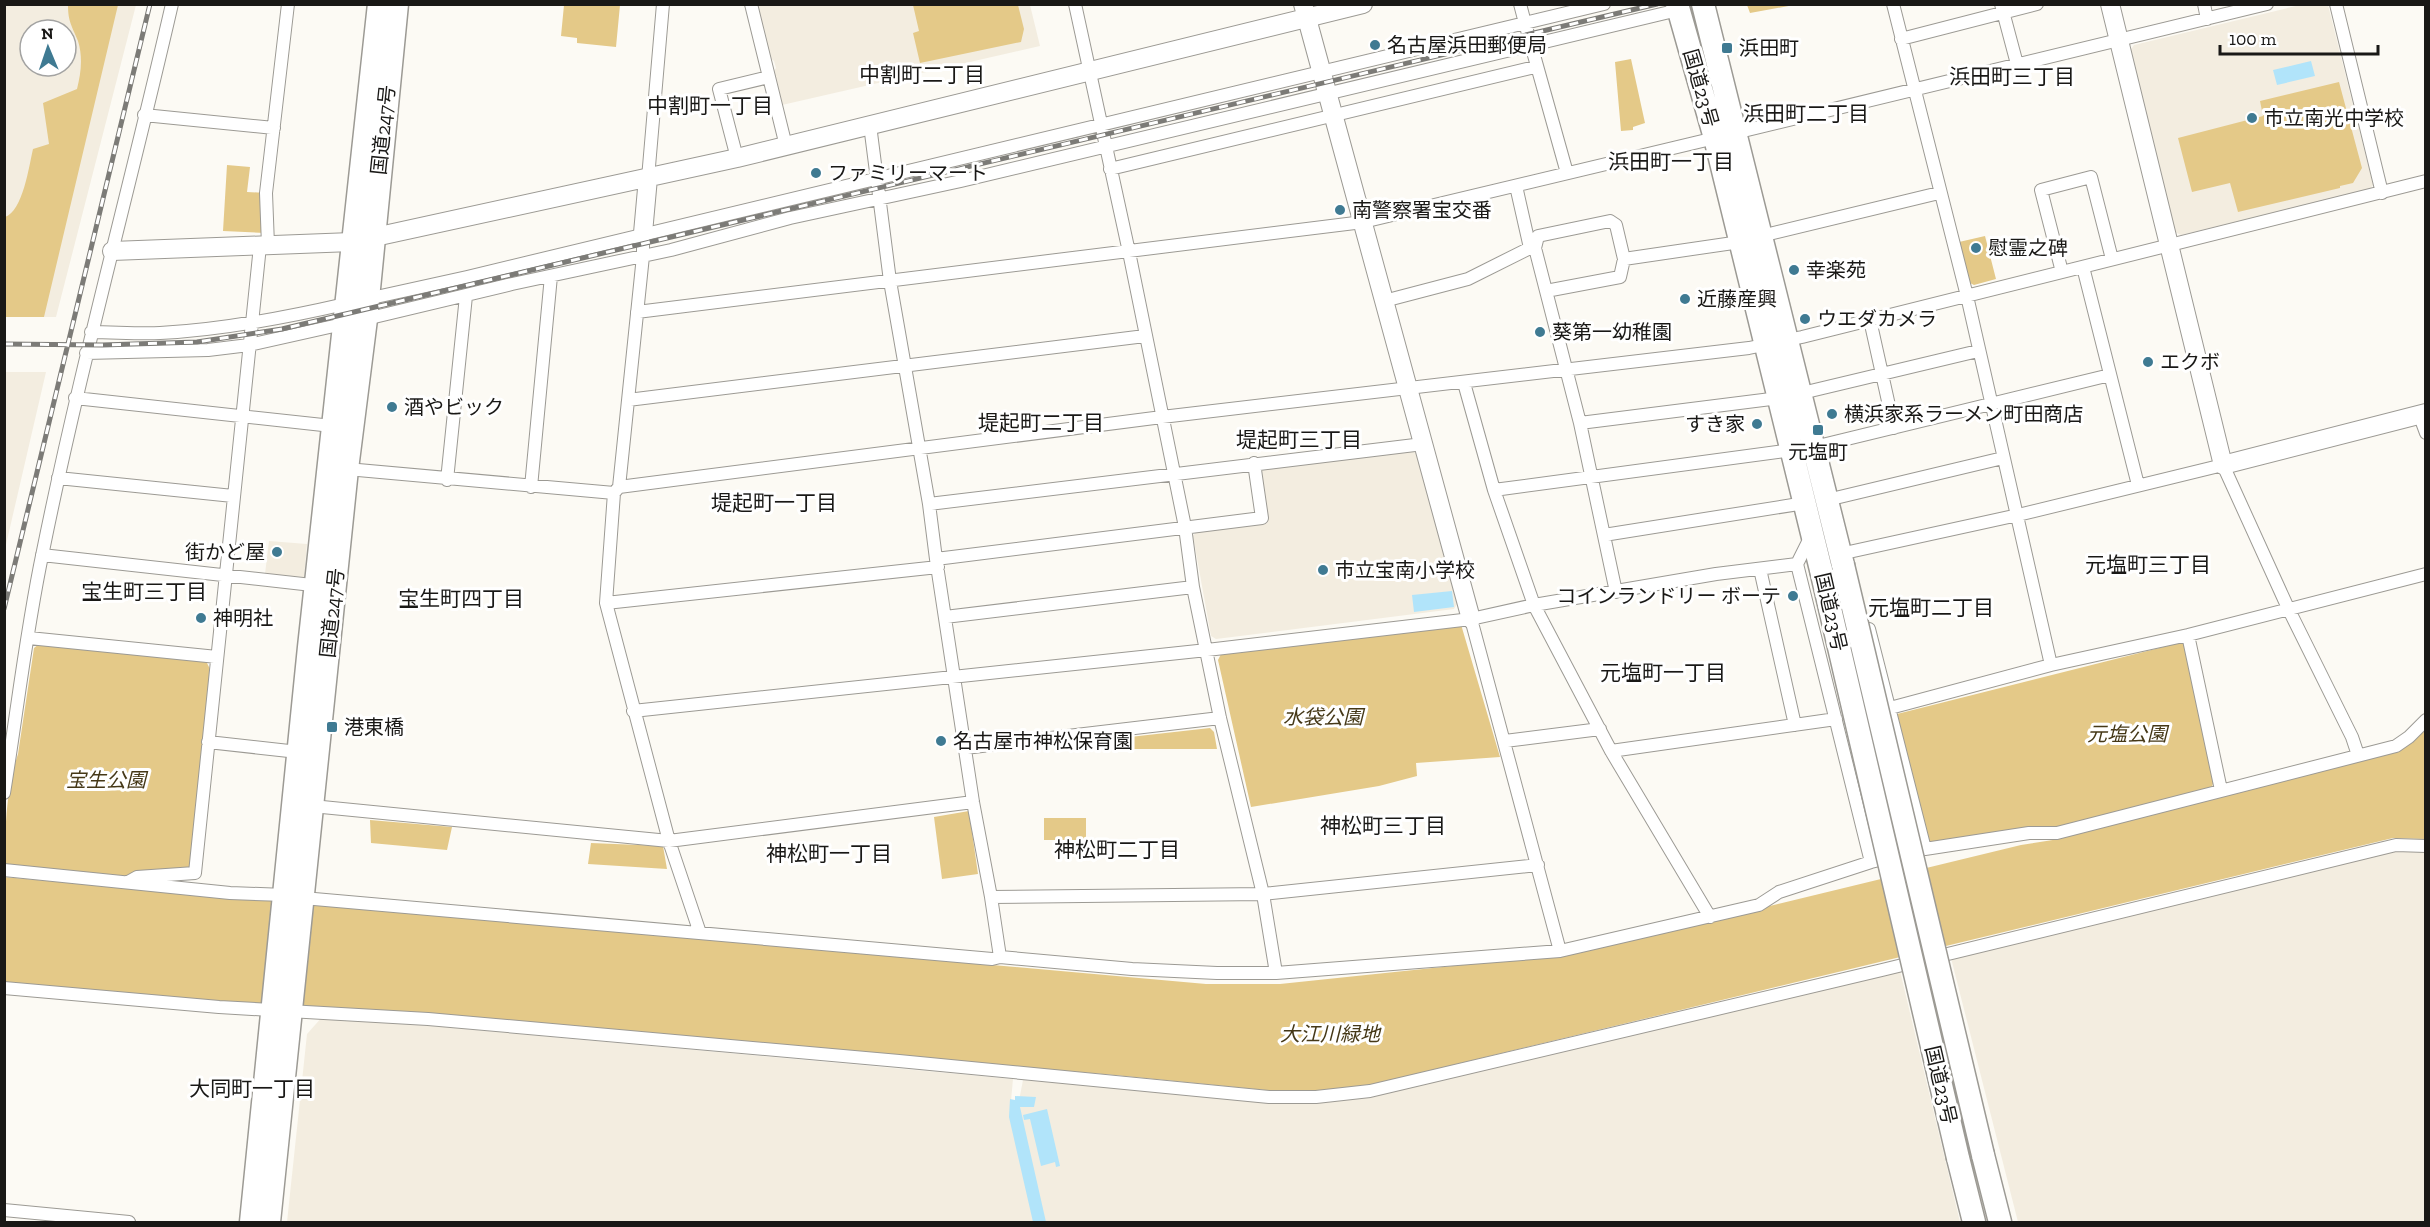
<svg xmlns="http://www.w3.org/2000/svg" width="2430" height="1227" font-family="'Zilla Slab','Noto Sans JP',serif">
  <rect width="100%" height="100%" fill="#fcfaf4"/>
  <!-- built -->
  <path fill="#f3ede0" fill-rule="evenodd" d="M4,5H136L56,317H5ZM30,30H66V66H30Z
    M758,5H1030L1040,46L782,105L773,72L776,68L774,61L770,58Z
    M2300,5H2328L2373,185L2370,189L2181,235L2175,232L2130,51L2134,45Z
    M5,372H46L5,549L4,372Z
    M1410,450L1416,453L1457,604L1454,609L1216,639L1211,636L1193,536L1196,532L1268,523L1261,469Z
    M269,541L307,544L304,577L265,574Z
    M2395,850H2425V1222H2018L1951,958Z
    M1900,971L1960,1222H1045L1018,1106L1023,1080L1268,1102H1316Z
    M323,1016L1013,1079L1010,1112L1036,1222H287L307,1034Z"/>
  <!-- green -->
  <path fill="#e4c988" d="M68,5H118L44,317H5V217C23,211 29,166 33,149L49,144L43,103L77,89C81,73 83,57 78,41C72,26 68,22 68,5Z
    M564,5H620L616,47L577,43V38L561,36Z
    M913,5H1018L1024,29L1021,42L920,63L913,33L919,31Z
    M1747,5V4L1794,5L1750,13Z
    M1631,59L1645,123L1633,127V130L1621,131L1615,62Z
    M2339,82L2362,168L2353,183L2340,186V188L2238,212L2230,183L2192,192L2178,138L2263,116L2260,101Z
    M227,165L250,167L247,192L266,193L265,233L223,231Z
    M1985,236L1996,279L1974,285L1970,283L1959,242Z
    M1460,621L1500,757L1416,763L1417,776L1379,786L1251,807L1218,660L1221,654Z
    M2183,642L2187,645L2215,776L2212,787L2197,793L2055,829L2044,826L1934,843L1928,840L1897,714Z
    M39,644L206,661L210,669L190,870L125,877L5,864C5,828 6,789 18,754L34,648Z
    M1210,728L1214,732L1217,749H1103V740Z
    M2425,729V839L2393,838L1370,1085L1316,1092L1274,1091L1114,1075L5,983L4,877L1206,984H1280L1576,953L2021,845L2059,839L2388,753Z
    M969,811L978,874L942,879L934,817Z
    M1044,818H1086V840H1044Z
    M370,820L452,827L447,850L371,843Z
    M591,843L663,846L667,869L588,864Z"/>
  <!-- water -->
  <path fill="#b1e4fa" d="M2311,61L2315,76L2277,85L2273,70Z
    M1452,591L1454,607L1414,612L1412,595Z
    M1015,1096L1036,1097L1034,1107H1020L1046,1222H1033L1009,1117L1010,1099L1015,1100Z
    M1047,1109L1060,1166L1056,1167L1055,1162L1041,1166L1030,1119L1024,1120L1023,1115Z"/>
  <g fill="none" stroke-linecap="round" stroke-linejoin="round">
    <defs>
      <path id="street" d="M751,4L786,146
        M1075,4L1129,252L1185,527L1193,587L1220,718L1263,894L1276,973
        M1520,4L1525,23L1604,4
        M1893,4L1967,296L2051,665
        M2001,4L2017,64
        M2204,4L2207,19
        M2336,4L2382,193
        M1901,39L2037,4
        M144,115L274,128
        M870,125L890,281L929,504L936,559
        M1735,133L2267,4
        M737,158L719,89L769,77
        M1110,169L1535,67
        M648,178L663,4
        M1516,186L1530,248H1535L1580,423L1616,592
        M643,233V256L619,487L614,493L606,603L669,841L700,933
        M1761,236L1939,193
        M268,245L266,193L288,4
        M1535,248L1538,236L1610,221L1616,225L1624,259
        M2083,267L2138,485
        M2062,272L2041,190L2091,177L2112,259
        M1546,291L1620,277L1624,259L1740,242
        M367,299L467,277L1525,23L1567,173
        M1384,301L1468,279L1530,248
        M637,312L1363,222L1715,138
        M366,319L512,284L671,250L790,218L961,181L1678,10
        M1870,320L1894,428
        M91,332C114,332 137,334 160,333C222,330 284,318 345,304
        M86,353L208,350L249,345L343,324
        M1464,383L1494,490L1534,605L1611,751L1710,917
        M1802,393L1978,351
        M75,398L332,426
        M628,400L1145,336
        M2419,414L2426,433
        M1580,423L1779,398
        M1814,447L2110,375
        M347,469L614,493
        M58,478L233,496
        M447,480L466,296
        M531,487L551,276
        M619,487L1162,417L1749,348L1802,337L2426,181
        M1494,490L1792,450
        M1827,500L2003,458
        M929,504L1423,444
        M1812,534L1797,564L1871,862
        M1604,535L1805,503
        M1840,552H1849L2018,515L2223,465L2288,608L2352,737L2358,755
        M42,555L321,586
        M1760,569L1795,725
        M606,603L938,567
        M945,617L1193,587
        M1471,619L1560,951
        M1869,629L1925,849
        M2188,635L2221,790
        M29,638L217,657
        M1890,708L2051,665L2188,635L2426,574
        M633,711L1207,650L1471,619L1534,605L1716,574L1797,564
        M1505,741L1600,729
        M208,742L298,752
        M965,748L1220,718
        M1611,751L1836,719
        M4,793C17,713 26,631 43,551C80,368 130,187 172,4
        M312,806L669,841L973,802
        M4,870L230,893L285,895
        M128,882L137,877L195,873L260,246
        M991,897L1263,894L1538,865
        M303,898L992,959L1000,957L1132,969L1217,973H1276L1560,951L1759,905L1779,892L1871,862L1925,849L2029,833H2057L2396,746L2409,737L2426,720
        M1000,957L991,897L973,802L936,559L1262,518L1254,463
        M4,988L219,1007L428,1019L899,1061L1269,1097H1316L1370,1091L1882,970L2396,845L2426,846
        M4,1210L129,1222"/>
      <path id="secondary" d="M1303,4L1471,619
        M2110,4L2223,465L2426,413
        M643,233L648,178
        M112,251L352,242L737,158L1363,4"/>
      <path id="highway" d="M1677,4L1715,138L1821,570
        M1703,4L1843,565
        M1983,1155L2000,1222
        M1958,1158L1974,1222
        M251,1222L309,647L379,4
        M269,1222L347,469L366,319L397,4"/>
    </defs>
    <!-- street casing -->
    <use href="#street" stroke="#9c9a94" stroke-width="14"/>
    <!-- secondary casing -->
    <use href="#secondary" stroke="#9c9a94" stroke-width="20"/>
    <!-- highway casing -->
    <use href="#highway" stroke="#9c9a94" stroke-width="25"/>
    <!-- street -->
    <use href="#street" stroke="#fff" stroke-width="12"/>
    <!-- secondary -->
    <use href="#secondary" stroke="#fff" stroke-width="18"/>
    <!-- highway -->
    <use href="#highway" stroke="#fff" stroke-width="22"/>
    <defs>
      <path id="rail" d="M4,344L102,345L197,342L282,329L1657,4
        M4,609L150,4"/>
    </defs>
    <!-- rail casing -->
    <use href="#rail" stroke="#7c7b77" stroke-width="5"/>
    <!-- rail -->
    <use href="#rail" stroke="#fff" stroke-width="3" stroke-dasharray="9" stroke-linecap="butt"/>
    <defs>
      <path id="highway-bridge" d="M1843,565L1983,1155
        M1821,570L1958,1158"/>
    </defs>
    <!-- highway-bridge casing -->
    <use href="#highway-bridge" stroke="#9c9a94" stroke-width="25" stroke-linecap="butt"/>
    <!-- highway-bridge -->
    <use href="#highway-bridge" stroke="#fff" stroke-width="22"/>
  </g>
  <!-- markers -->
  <g fill="#3f7a92" stroke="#fff" stroke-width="2">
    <circle cx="1375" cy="45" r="6"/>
    <rect x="1721" y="42" width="12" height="12" rx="3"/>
    <circle cx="2252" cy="118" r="6"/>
    <circle cx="816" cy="173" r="6"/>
    <circle cx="1340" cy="210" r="6"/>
    <circle cx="1976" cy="248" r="6"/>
    <circle cx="1794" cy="270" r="6"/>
    <circle cx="1685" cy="299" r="6"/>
    <circle cx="1805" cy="319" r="6"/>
    <circle cx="1540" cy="332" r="6"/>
    <circle cx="2148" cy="362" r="6"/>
    <circle cx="392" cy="407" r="6"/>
    <circle cx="1832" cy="414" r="6"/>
    <circle cx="1757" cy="424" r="6"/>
    <rect x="1812" y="424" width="12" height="12" rx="3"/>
    <circle cx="277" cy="552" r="6"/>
    <circle cx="1323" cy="570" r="6"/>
    <circle cx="1793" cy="596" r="6"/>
    <circle cx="201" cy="618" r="6"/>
    <rect x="326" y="721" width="12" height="12" rx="3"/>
    <circle cx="941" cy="741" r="6"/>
  </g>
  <g text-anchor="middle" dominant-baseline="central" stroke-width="6" stroke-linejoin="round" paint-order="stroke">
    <!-- poi labels -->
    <g font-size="20" fill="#191816" stroke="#fff" text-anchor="start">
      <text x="1387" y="45">名古屋浜田郵便局</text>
      <text x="1739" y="48">浜田町</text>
      <text x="2264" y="118">市立南光中学校</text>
      <text x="828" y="173">ファミリーマート</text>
      <text x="1352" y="210">南警察署宝交番</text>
      <text x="1988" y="248">慰霊之碑</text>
      <text x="1806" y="270">幸楽苑</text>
      <text x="1697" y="299">近藤産興</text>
      <text x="1817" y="319">ウエダカメラ</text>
      <text x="1552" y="332">葵第一幼稚園</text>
      <text x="2160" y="362">エクボ</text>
      <text x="404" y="407">酒やビック</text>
      <text x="1844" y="414">横浜家系ラーメン町田商店</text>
      <text x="1745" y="424" text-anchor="end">すき家</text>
      <text x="1818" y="452" text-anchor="middle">元塩町</text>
      <text x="265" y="552" text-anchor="end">街かど屋</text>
      <text x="1335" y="570">市立宝南小学校</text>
      <text x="1781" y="596" text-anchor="end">コインランドリー ボーテ</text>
      <text x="213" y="618">神明社</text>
      <text x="344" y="727">港東橋</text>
      <text x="953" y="741">名古屋市神松保育園</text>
    </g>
    <!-- street labels -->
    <g font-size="20" fill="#191816" stroke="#fff">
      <text transform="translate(1701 88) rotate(74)">国道23号</text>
      <text transform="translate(383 130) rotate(-84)">国道247号</text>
      <text transform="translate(1831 612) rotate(77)">国道23号</text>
      <text transform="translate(332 613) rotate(-84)">国道247号</text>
      <text transform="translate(1941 1085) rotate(77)">国道23号</text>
    </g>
    <!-- park labels -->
    <g font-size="20" font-style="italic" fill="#453817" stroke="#fff">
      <text x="1323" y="717">水袋公園</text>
      <text x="2127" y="734">元塩公園</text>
      <text x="106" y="780">宝生公園</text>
      <text x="1330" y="1034">大江川緑地</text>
    </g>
    <!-- neighbourhood labels -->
    <g font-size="21" fill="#191816" stroke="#fff">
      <text x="922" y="74">中割町二丁目</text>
      <text x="2012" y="76">浜田町三丁目</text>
      <text x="710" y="105">中割町一丁目</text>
      <text x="1806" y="113">浜田町二丁目</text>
      <text x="1671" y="161">浜田町一丁目</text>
      <text x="1041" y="422">堤起町二丁目</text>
      <text x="1299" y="439">堤起町三丁目</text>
      <text x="774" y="502">堤起町一丁目</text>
      <text x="2148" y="564">元塩町三丁目</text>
      <text x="144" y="591">宝生町三丁目</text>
      <text x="461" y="598">宝生町四丁目</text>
      <text x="1931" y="607">元塩町二丁目</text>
      <text x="1663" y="672">元塩町一丁目</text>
      <text x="1383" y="825">神松町三丁目</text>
      <text x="1117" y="849">神松町二丁目</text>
      <text x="829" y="853">神松町一丁目</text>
      <text x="252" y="1088">大同町一丁目</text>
    </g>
  </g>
  <!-- border -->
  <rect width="2430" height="1227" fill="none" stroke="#191816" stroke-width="12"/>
  <!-- north arrow -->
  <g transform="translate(48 48) rotate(358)"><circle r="28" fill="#ffffff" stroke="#a3a3a2" stroke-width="1.5"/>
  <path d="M0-4.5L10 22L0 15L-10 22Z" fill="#3f7a92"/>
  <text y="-9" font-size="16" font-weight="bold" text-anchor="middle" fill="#191816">N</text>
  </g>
  <!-- scale -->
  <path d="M2220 45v9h158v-9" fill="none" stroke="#191816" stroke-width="3"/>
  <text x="2229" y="45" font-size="18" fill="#191816" stroke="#ffffff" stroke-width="4.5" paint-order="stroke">100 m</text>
</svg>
